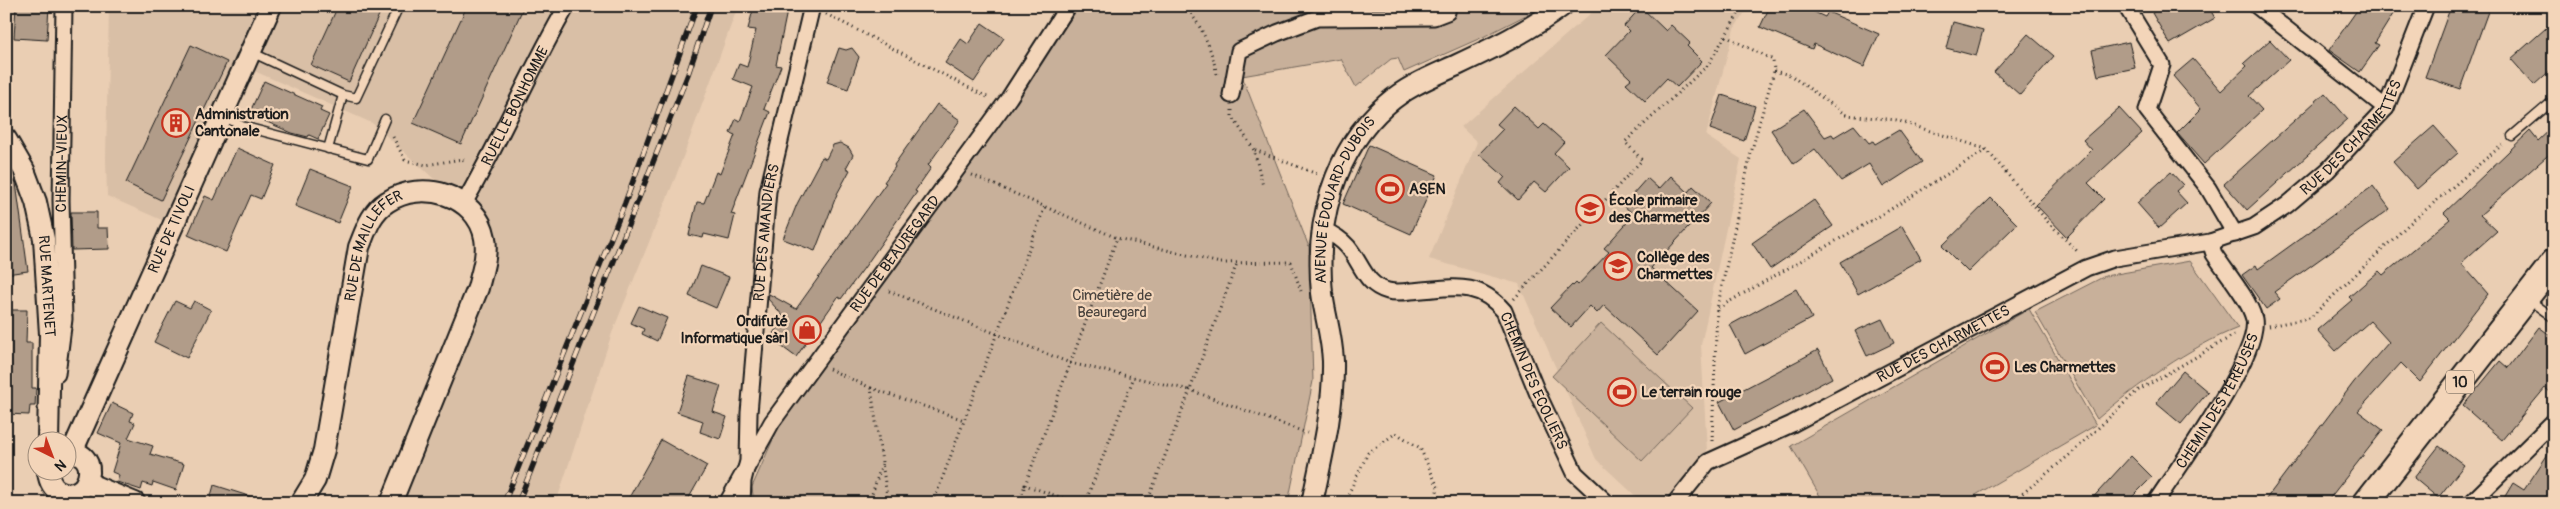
<svg xmlns="http://www.w3.org/2000/svg" width="2560" height="509" font-family="Pangolin,sans-serif">
  <rect width="100%" height="100%" fill="#eaceb3"/>
  <filter id="ink" filterUnits="userSpaceOnUse"><feTurbulence type="fractalNoise" baseFrequency=".02" numOctaves="2"/><feDisplacementMap in="SourceGraphic" scale="10" xChannelSelector="R" yChannelSelector="G"/><feConvolveMatrix kernelMatrix="1 2 1 2 8 2 1 2 1" color-interpolation-filters="sRGB"/></filter>
  <g filter="url(#ink)">
    <!-- built -->
    <path fill="#d9bfa6" d="M109,6H738L676,176L612,333L556,503H391L486,255L463,205L372,123L252,70L180,228L107,196L106,159Z
      M1599,6H1749L1734,29L1706,136L1741,159L1701,345L1707,451L1666,503H1643L1596,459L1519,284L1429,259L1477,142L1461,127Z"/>
    <!-- green -->
    <path fill="#c8b09a" stroke="#72665b" d="M1080,6H1544L1483,37L1404,72L1398,58L1391,59L1356,87L1341,59L1242,76L1309,247L1313,381L1288,503H754L752,487L778,428Z
      M2190,261L2238,328C2189,347 2137,385 2097,419L2035,312L2105,276Z
      M2029,309L2096,425L1962,503H1824L1791,446Z
      M1601,323L1692,408L1642,461L1552,376Z"/>
    <!-- building -->
    <path fill="#b19c89" stroke="#1c1c1c" d="M16,6H49L47,40L14,38Z
      M338,6H383L349,82L311,65Z
      M467,6H524L461,144L413,123Z
      M754,6H788L776,65L781,66L764,109L770,112L731,214L735,215L729,240L704,234L703,238L689,235L697,202L704,203L716,172L720,174L735,135L730,133L736,119L740,121L753,87L733,79L739,64L747,67L756,30L748,29Z
      M1770,6H1801L1825,17L1828,12L1879,34L1864,67L1814,44L1812,49L1760,27Z
      M2164,6H2208L2215,18L2170,44L2152,13Z
      M2360,6H2398L2375,43L2379,45L2360,72L2329,50Z
      M2451,6H2490L2460,89L2425,77Z
      M1641,7L1666,31L1671,25L1690,43L1687,46L1702,61L1677,87L1667,78L1645,101L1626,83L1631,79L1606,55L1629,31L1624,26Z
      M2554,21V67L2534,85L2511,59Z
      M1953,22L1983,30L1976,56L1946,48Z
      M982,23L1004,38L974,82L945,63L961,39L968,44Z
      M2028,34L2054,56L2020,95L1994,72Z
      M2270,40L2289,60L2249,96L2262,110L2204,164L2177,133L2201,109L2173,76L2193,59L2221,91L2247,66L2244,63Z
      M2129,42L2135,68L2098,76L2092,50Z
      M191,45L227,62L161,200L126,183Z
      M839,48L846,50L852,48L859,57L848,89L827,82Z
      M264,81L322,107L320,111L329,115L318,139L309,135L308,137L292,133L249,114Z
      M2325,93L2348,119L2247,210L2224,184Z
      M1722,95L1755,106L1744,141L1710,129Z
      M937,104L960,120L928,165L931,168L915,191L917,192L864,268L841,299L838,297L796,357L770,338L784,317L768,299L769,294L796,309L886,183L884,182L895,167L894,165Z
      M1514,106L1539,129L1544,124L1564,142L1554,153L1569,167L1546,192L1534,182L1518,200L1500,183L1505,177L1479,154L1503,129L1497,124Z
      M2119,108L2142,133L2088,183L2104,199L2067,237L2036,205L2092,150L2083,140Z
      M1804,109L1825,137L1832,134L1834,137L1854,125L1869,143L1873,141L1875,144L1899,130L1922,162L1883,187L1869,164L1841,181L1815,149L1794,164L1771,130Z
      M2434,126L2458,153L2417,189L2393,162Z
      M2554,126V150L2480,215L2497,231L2461,263L2488,294L2420,382L2401,363L2358,411L2383,430L2326,503H2263L2354,382L2389,342L2370,321L2336,351L2317,330L2352,300L2349,297L2379,271L2383,275L2450,219L2444,213L2530,131L2538,141Z
      M840,143L849,148L853,155L846,168L850,170L837,194L815,251L783,239L797,204L822,157L826,159L833,145Z
      M1369,145L1437,175L1411,234L1343,204Z
      M237,148L275,165L261,199L251,195L226,252L188,235L205,196L214,200Z
      M310,169L353,186L338,223L295,206Z
      M2171,172L2183,185L2176,191L2187,203L2159,228L2137,203Z
      M1671,176L1688,192L1693,186L1711,203L1651,268L1698,311L1658,355L1604,305L1597,313L1590,306L1571,327L1550,308L1572,285L1573,286L1576,283L1578,285L1609,252L1604,248L1634,215L1623,205L1647,178L1659,189Z
      M6,181H15L16,183L28,271L6,274Z
      M2373,186L2390,209L2274,292L2280,299L2266,309L2242,275L2256,265L2258,269Z
      M1991,198L2017,224L1968,272L1942,246Z
      M1814,200L1833,226L1770,269L1752,243Z
      M71,212H97V228H108L109,249L72,250Z
      M1902,226L1921,259L1858,294L1840,262Z
      M701,266L729,277L716,308L689,296Z
      M1796,289L1812,318L1745,354L1730,325Z
      M175,301L190,308L194,301L211,310L187,358L154,342Z
      M639,306L667,318L657,341L642,334L644,329L631,323Z
      M6,310H27L26,343H32V388H36L35,406H30L29,415L6,414Z
      M1882,319L1894,343L1867,356L1855,331Z
      M2539,327L2554,338V395L2545,388L2502,440L2463,406L2500,361L2508,368Z
      M1818,350L1832,378L1734,430L1719,402Z
      M2183,371L2208,392L2181,424L2156,403Z
      M689,376L721,386L713,412L727,417L720,439L700,432L703,421L677,412Z
      M112,403L133,413L130,421L135,423L128,438L153,446L150,454L184,464L176,490L153,482L152,486L143,483L141,490L117,482L119,475L112,472L121,443L98,433Z
      M661,440L707,466L686,503H626Z
      M2554,445V503H2501L2513,483L2524,490Z
      M2439,446L2464,465L2438,498L2414,478Z
      M2131,456L2152,477L2126,503H2088Z
      M214,485L258,499V503H209Z"/>
    <g fill="none" stroke-linecap="round" stroke-linejoin="round">
      <defs>
        <path id="service" d="M251,52L343,95L328,149
          M343,95L356,98L399,6
          M223,116L242,126L368,159L385,119
          M2512,136L2554,100
          M2529,300L2554,318"/>
        <g id="minor">
          <path d="M2126,6L2162,65L2147,110L2208,188L2235,234"/>
          <path d="M2257,6L2386,108"/>
          <path d="M1231,95L1239,51L1277,33L1317,18L1434,17L1447,12L1448,6"/>
          <path id="s1" d="M463,205C501,140 529,71 567,6"/>
          <path id="s2" d="M1323,230C1333,234 1341,239 1348,247C1362,264 1365,285 1388,291C1395,293 1404,292 1411,291C1449,289 1476,278 1504,311L1537,392L1575,473L1607,503"/>
          <path id="s3" d="M57,374L64,319L61,200L64,6"/>
          <path id="s4" d="M727,503L772,422L1009,98L1068,6"/>
          <path id="s5" d="M742,503L743,481L748,461L749,413L768,191L812,6"/>
          <path id="s6" d="M1675,503L1708,462L1792,424L2086,268L2115,258L2210,242L2254,227L2287,205L2328,170L2386,108L2426,6"/>
          <path id="s7" d="M2155,503C2177,469 2261,354 2254,319C2249,299 2226,272 2214,254L2210,242"/>
          <path d="M2471,503L2554,421"/>
        </g>
        <g id="tertiary">
          <path id="s8" d="M6,139L24,170L36,202L44,239L50,334L48,442"/>
          <path id="s9" d="M72,452L271,6"/>
          <path d="M48,472C49,480 51,487 59,491C89,506 104,452 68,452"/>
          <path d="M87,483L135,503"/>
          <path id="s10" d="M301,503L315,480L324,450L359,247C366,230 371,212 387,202C421,179 477,194 485,238C488,255 482,271 478,288L391,503"/>
          <path id="s11" d="M1312,503C1322,456 1334,408 1333,361C1332,337 1325,316 1322,293C1315,224 1333,151 1387,104C1407,86 1433,76 1457,65C1493,48 1529,31 1562,6"/>
        </g>
        <path id="primary" d="M2366,503L2554,262"/>
      </defs>
      <!-- service casing -->
      <use href="#service" stroke="#1c1c1c" stroke-width="11"/>
      <!-- minor casing -->
      <use href="#minor" stroke="#1c1c1c" stroke-width="19"/>
      <!-- tertiary casing -->
      <use href="#tertiary" stroke="#1c1c1c" stroke-width="24"/>
      <!-- primary casing -->
      <use href="#primary" stroke="#1c1c1c" stroke-width="29"/>
      <!-- path -->
      <path stroke="#1c1c1c" stroke-width="3" stroke-dasharray="1 4" stroke-linecap="butt" d="M1185,6C1203,28 1211,47 1217,75
        M826,14L989,98
        M1774,71L1790,75L1847,115L1896,120L1986,149L2048,222L2079,253
        M1232,110V116L1254,150L1263,186
        M393,137L405,160L426,165L462,159L467,162
        M1255,150L1317,174
        M972,175L1117,238L1220,263L1291,262L1301,291
        M889,291L1070,363L1190,390L1237,263
        M1514,299L1642,160L1625,142L1708,65L1743,6
        M1718,308L1883,214L1986,150
        M2269,326L2310,318L2409,224L2502,145
        M829,369L871,388L888,503
        M871,388L964,420
        M1712,441L1717,309L1751,153L1774,71L1773,60L1725,36
        M869,503L882,464
        M933,503L1045,206
        M1019,503L1025,485
        M1077,503L1025,485L1117,238
        M1085,503L1134,377
        M1147,503L1190,390L1307,433
        M1222,503L1229,500L1243,503
        M1344,503L1368,453L1396,433L1420,448L1438,487L1434,503
        M2011,503L2073,452L2137,391L2234,335"/>
      <!-- service -->
      <use href="#service" stroke="#f3d5b9" stroke-width="8"/>
      <!-- minor -->
      <use href="#minor" stroke="#f3d5b9" stroke-width="15"/>
      <!-- tertiary -->
      <use href="#tertiary" stroke="#f3d5b9" stroke-width="20"/>
      <!-- primary -->
      <use href="#primary" stroke="#f3d5b9" stroke-width="25"/>
      <defs>
        <path id="rail" d="M504,503L625,203L697,6
          M518,503L688,74L711,6"/>
      </defs>
      <!-- rail casing -->
      <use href="#rail" stroke="#1c1c1c" stroke-width="5.5"/>
      <!-- rail -->
      <use href="#rail" stroke="#f3d5b9" stroke-width="4" stroke-dasharray="11" stroke-linecap="butt"/>
    </g>
  </g>
  <!-- icons -->
  <defs>
    <symbol id="building-ring" viewBox="-11 -11 22 22"><circle r="9.5" fill="#f3d5b9" stroke="#c8321e" stroke-width="1.5"/><path d="M-4-6H4V6H1V3H-1V6H-4ZM-2.5-4.3h1.7v1.8h-1.7ZM.8-4.3h1.7v1.8H.8ZM-2.5-1h1.7V.8h-1.7ZM.8-1h1.7V.8H.8Z" fill="#c8321e"/></symbol>
    <symbol id="stadium-ring" viewBox="-11 -11 22 22"><circle r="9.5" fill="#f3d5b9" stroke="#c8321e" stroke-width="1.5"/><path d="M0-5a6.5 5 0 1 0 0 10a6.5 5 0 1 0 0-10ZM-3.5-1.8h7v3.6h-7Z" fill="#c8321e"/></symbol>
    <symbol id="school-ring" viewBox="-11 -11 22 22"><circle r="9.5" fill="#f3d5b9" stroke="#c8321e" stroke-width="1.5"/><path d="M0-5L7-2L0 1L-7-2ZM-4 1L0 2.5L4 1V4Q0 6-4 4Z" fill="#c8321e"/></symbol>
    <symbol id="shop-ring" viewBox="-11 -11 22 22"><circle r="9.5" fill="#f3d5b9" stroke="#c8321e" stroke-width="1.5"/><path d="M-5-2.5h2.3a2.7 3.5 0 0 1 5.4 0H5L5.5 6h-11ZM-1.5-2.5h3a1.5 2.3 0 0 0-3 0Z" fill="#c8321e"/></symbol>
  </defs>
  <g fill-rule="evenodd">
    <use href="#building-ring" x="160" y="107" width="32" height="32"/>
    <use href="#stadium-ring" x="1374" y="173" width="32" height="32"/>
    <use href="#school-ring" x="1574" y="193" width="32" height="32"/>
    <use href="#school-ring" x="1602" y="250" width="32" height="32"/>
    <use href="#shop-ring" x="791" y="314" width="32" height="32"/>
    <use href="#stadium-ring" x="1979" y="351" width="32" height="32"/>
    <use href="#stadium-ring" x="1606" y="376" width="32" height="32"/>
  </g>
  <g text-anchor="middle" dominant-baseline="central" stroke-width="4.5" stroke-linejoin="round" paint-order="stroke">
    <!-- shield labels -->
    <rect fill="#f3d5b9" stroke="#5c544b" stroke-width="1" x="2446" y="370.5" width="28" height="23" rx="4"/>
    <g font-size="14" font-weight="bold" fill="#1c1c1c">
      <text x="2460" y="382">10</text>
    </g>
    <!-- street labels -->
    <g font-size="15" fill="#1c1c1c" stroke="#f3d5b9">
      <text stroke="none"><textPath href="#s1" startOffset="112">RUELLE BONHOMME</textPath></text>
      <text stroke="none"><textPath href="#s6" startOffset="785">RUE DES CHARMETTES</textPath></text>
      <text stroke="none"><textPath href="#s3" startOffset="211">CHEMIN-VIEUX</textPath></text>
      <text stroke="none"><textPath href="#s11" startOffset="311">AVENUE ÉDOUARD-DUBOIS</textPath></text>
      <text stroke="none"><textPath href="#s9" startOffset="244">RUE DE TIVOLI</textPath></text>
      <text stroke="none"><textPath href="#s5" startOffset="272">RUE DES AMANDIERS</textPath></text>
      <text stroke="none"><textPath href="#s10" startOffset="272">RUE DE MAILLEFER</textPath></text>
      <text stroke="none"><textPath href="#s4" startOffset="301">RUE DE BEAUREGARD</textPath></text>
      <text stroke="none"><textPath href="#s8" startOffset="155">RUE MARTENET</textPath></text>
      <text stroke="none"><textPath href="#s6" startOffset="316">RUE DES CHARMETTES</textPath></text>
      <text stroke="none"><textPath href="#s2" startOffset="291">CHEMIN DES ECOLIERS</textPath></text>
      <text stroke="none"><textPath href="#s7" startOffset="120">CHEMIN DES PÉREUSES</textPath></text>
    </g>
    <!-- poi labels -->
    <g font-size="15" font-weight="bold" fill="#1c1c1c" stroke="#f3d5b9" text-anchor="start">
      <text x="195" y="114">Administration<tspan x="195" dy="17">Cantonale</tspan></text>
      <text x="1409" y="189">ASEN</text>
      <text x="1609" y="200">École primaire<tspan x="1609" dy="17">des Charmettes</tspan></text>
      <text x="1637" y="257">Collège des<tspan x="1637" dy="17">Charmettes</tspan></text>
      <text x="788" y="321" text-anchor="end">Ordifuté<tspan x="788" dy="17">Informatique sàrl</tspan></text>
      <text x="2014" y="367">Les Charmettes</text>
      <text x="1641" y="392">Le terrain rouge</text>
    </g>
    <!-- park labels -->
    <g font-size="15" fill="#47413c" stroke="#f3d5b9">
      <text x="1112" y="295">Cimetière de<tspan x="1112" dy="17">Beauregard</tspan></text>
    </g>
  </g>
  <!-- margin -->
  <rect width="2560" height="509" fill="none" stroke="#f3d5b9" stroke-width="25"/>
  <rect x="12" y="12" width="2535" height="484" fill="none" stroke="#1c1c1c" stroke-width="2" filter="url(#ink)"/>
  <!-- north arrow -->
  <g transform="translate(52 456) rotate(138)"><circle r="24" fill="#f3d5b9" stroke="#9d8b7a"/>
  <path d="M0-4L9 19L0 12L-9 19Z" fill="#c8321e"/>
  <text y="-8" font-size="14" font-weight="bold" text-anchor="middle" fill="#1c1c1c">N</text>
  </g>
</svg>
